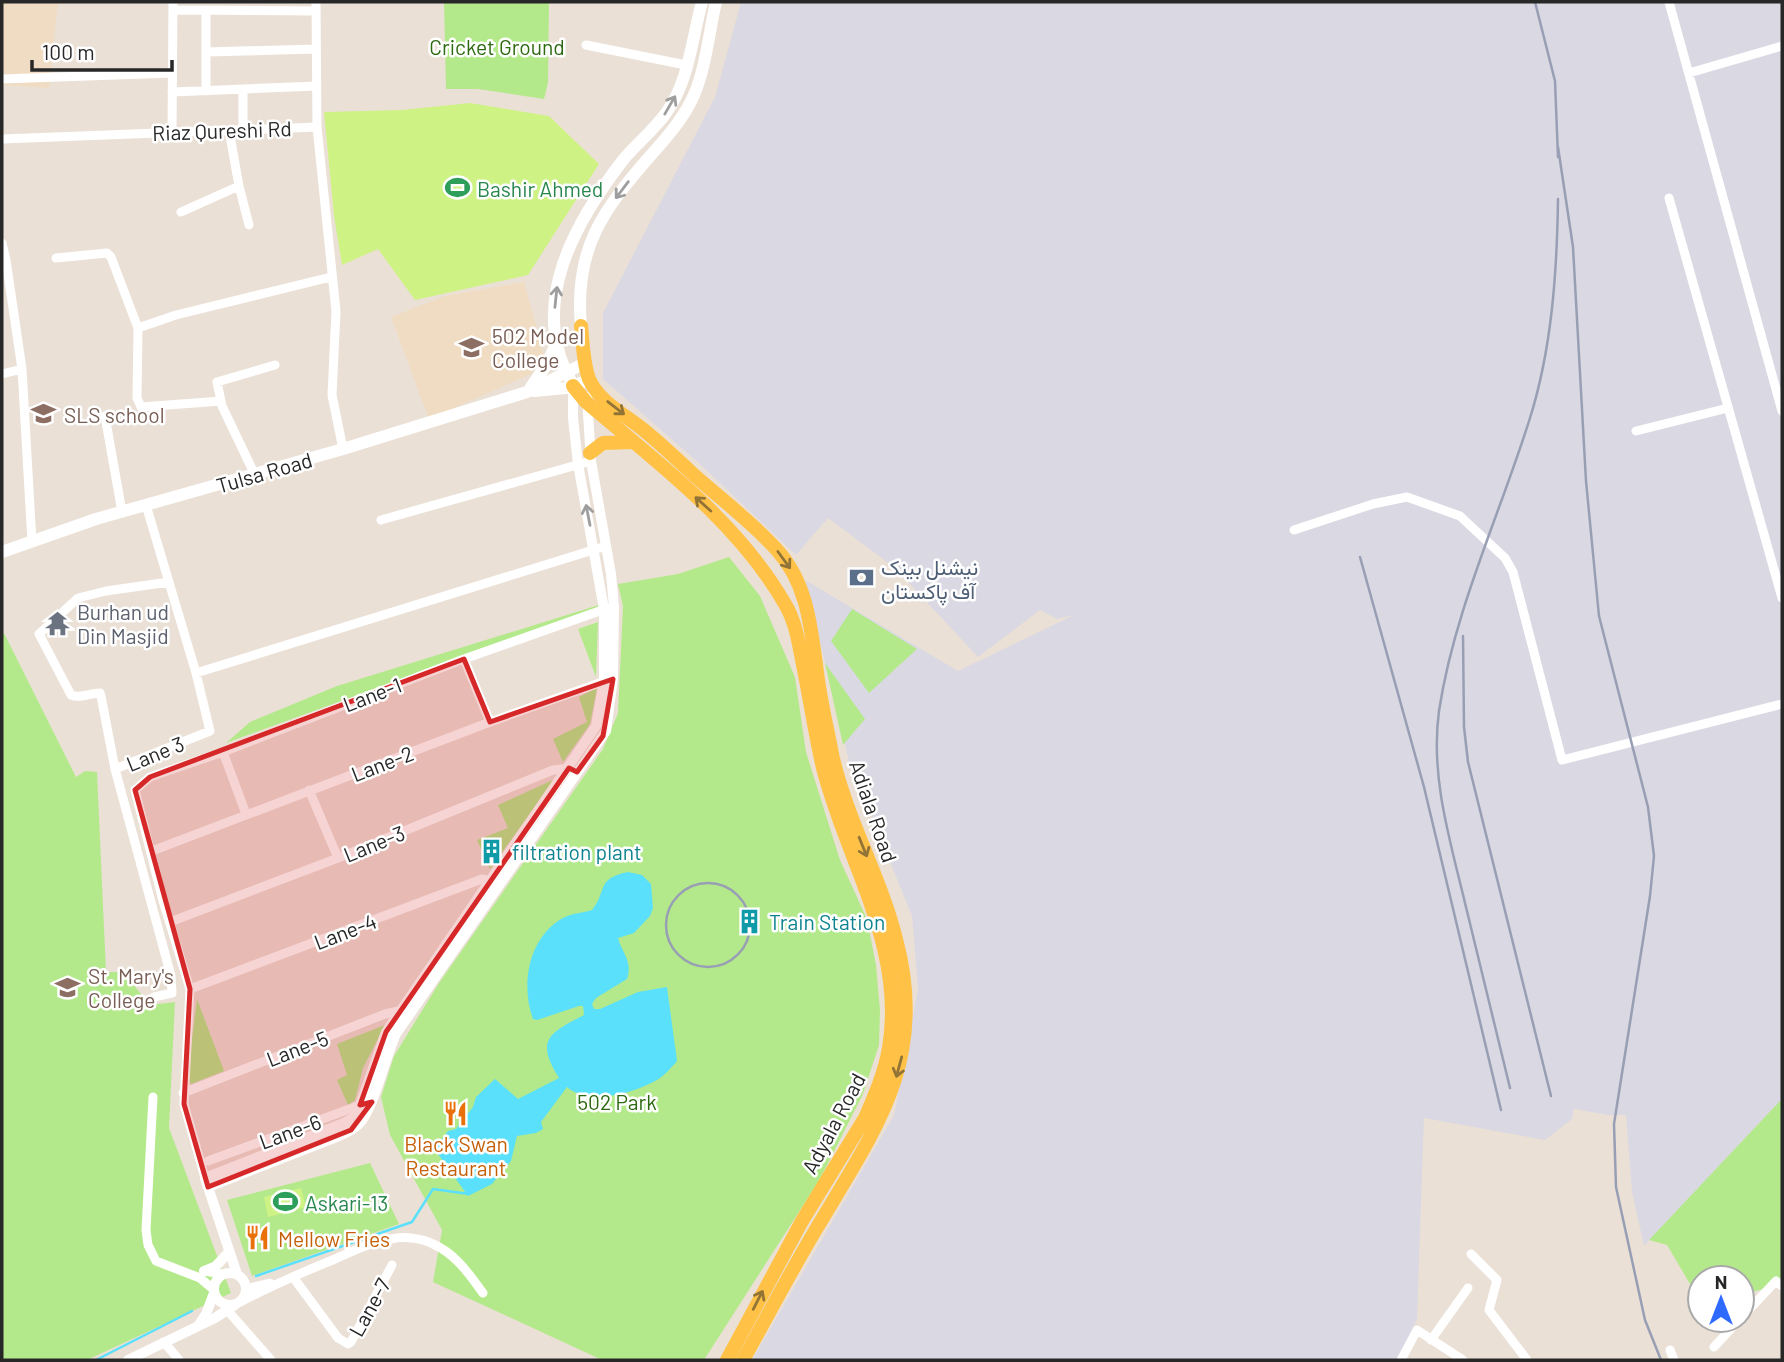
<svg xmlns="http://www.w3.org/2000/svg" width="1784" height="1362" font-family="Barlow,Vazirmatn,sans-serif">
  <rect width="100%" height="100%" fill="#ebe0d6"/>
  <!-- industrial -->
  <path fill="#dad8e2" d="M741,2H1782V1099L1644,1246L1632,1192L1626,1115H1608L1574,1109L1572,1119L1545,1140L1424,1118L1417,1319L1398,1360H752L894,1115L918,989L912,916L849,761L805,580L958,671L1074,615L1057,619L1040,610L978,657L895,568L828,518L796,555L701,465L603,379V313L715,97Z"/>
  <!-- education -->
  <path fill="#f0dcc2" d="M2,2H58L49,88L2,85Z
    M524,282L544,355L531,374L429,419L391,317L445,296Z"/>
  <!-- green -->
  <path fill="#b4e98b" d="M444,2H549L548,83L544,99L478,89H446Z
    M729,557L760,596L795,677L806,752L840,860L867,919L876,965L880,1010L879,1045L863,1094L820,1179L704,1360H602L433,1282L442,1230L390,1135L381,1097L394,1056L439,983L603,749L618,713L623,606L618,584L678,574Z
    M599,605V607L226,743L250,722L337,686Z
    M852,609L917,649L869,693L831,641Z
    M598,622L596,677L578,629Z
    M4,633L76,777L85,771L97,772L106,972H123L150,1005L175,1002L169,1128L231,1293L87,1360H2V634Z
    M825,663L865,719L843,745Z
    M597,688L590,724L563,762L553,739L587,722L579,697Z
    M555,779L490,869L477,840L508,828L498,805Z
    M197,999L224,1071L191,1084L187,1080Z
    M385,1025L363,1068L355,1100L348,1105L337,1080L347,1075L337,1044Z
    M1782,1099V1285L1742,1294V1278H1700V1301L1667,1245L1649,1240Z
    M370,1163L399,1224L252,1276L227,1200Z"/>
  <!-- pitch -->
  <path fill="#cff285" d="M470,103L549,116L599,164L528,275L415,300L378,249L342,265L334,216L324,112L402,110Z
    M301,1188L306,1207L268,1217L264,1197Z"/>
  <!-- water -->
  <path fill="#5be0fb" d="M628,872L642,875L651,884L653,908L650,916L634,933L618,938C622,953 633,961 627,979L596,998L592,1004L594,1009H600L638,992L667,987L677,1061C671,1068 664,1076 657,1080C634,1093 589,1106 567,1087L541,1122L543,1129L536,1133L517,1136L511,1161L492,1184L468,1196L438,1154L436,1147L448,1131L456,1129L473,1107L476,1097L495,1079L518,1099L559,1078C535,1040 549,1033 584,1015L583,1006H579L537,1020L533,1019C520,984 529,935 565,917C573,913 583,913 592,910C608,890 595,879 628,872Z"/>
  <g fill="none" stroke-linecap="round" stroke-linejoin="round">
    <!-- stream -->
    <path stroke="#5be0fb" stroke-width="2.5" d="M256,1276L412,1222L433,1189L469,1194
      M96,1360L192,1311"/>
    <!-- minor -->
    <path stroke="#fff" stroke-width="9" d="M1669,2L1782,411
      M173,10L316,11
      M206,10V91
      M586,45L686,65
      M206,52L315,49
      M1689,73L1782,46
      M2,79L172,73
      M243,90V129
      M172,92L317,86
      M317,127L336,311L332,395L343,449
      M229,130L239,186L249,225
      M172,132L173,2
      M2,139L317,127L316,2
      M1669,198L1782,598
      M181,212L239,186
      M2,243L6,260L22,369L32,542
      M56,258L107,253L111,257L138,328
      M2,374L22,369
      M221,401L141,407L137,398L138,328L176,315L331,277
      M105,416L122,512
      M1636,431L1728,408
      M255,475L222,406L217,382L275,365
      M146,505L196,673L210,731L115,769L171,976L172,993L154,997
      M381,520L591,461
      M1294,530L1373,504L1407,497L1460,516L1505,558L1513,572L1562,760L1782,704
      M464,659L490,722
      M196,673L606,546
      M223,752L246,814
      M115,769L101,696L100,693C90,693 81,699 71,695L39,634L78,598L106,591L169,582
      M309,790L338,858
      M152,851L490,722L608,680
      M170,922L338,858L553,770L570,768
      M190,989L482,879L495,882
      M183,1093L385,1014L403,1010
      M153,1097L146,1230L148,1245L156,1261L200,1278L213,1289
      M208,1161L363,1104
      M205,1178L184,1104L190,989L163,901L135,790L150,777L223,752L464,659L608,608
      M1471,1254L1497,1280L1489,1310L1527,1360
      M204,1271L223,1274
      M293,1277L338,1338L348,1344L351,1342L392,1265
      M246,1289L270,1283
      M240,1302C271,1286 303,1272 335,1259C353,1251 371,1242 391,1239C404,1236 421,1238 433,1244C456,1254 469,1274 483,1293
      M228,1311L271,1360
      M1742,1317L1776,1281L1782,1286
      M1431,1340L1468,1288
      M164,1342L179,1360
      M1714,1347L1739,1320
      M1670,1350L1674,1360
      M1401,1360L1417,1330L1463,1360"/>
    <!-- tertiary -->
    <path stroke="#fff" stroke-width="10" d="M208,1187L339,1136C346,1133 353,1130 358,1125C374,1110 385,1057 396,1034L606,731L613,679L614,607L611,574L591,461L587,397
      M204,1271L216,1266L229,1252
      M214 1289a16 16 0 1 1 32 0a16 16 0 1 1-32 0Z
      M237,1274L205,1178L344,1123L354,1117L360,1105L386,1032L596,726L604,680V609L578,464L573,418V386
      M198,1326L206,1314L214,1293
      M128,1360L215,1318L236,1304"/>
    <!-- secondary -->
    <path stroke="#fff" stroke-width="12" d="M581,326C574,249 602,211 651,155C667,137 684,118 694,95C706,67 709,32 716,2
      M570,379C528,303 576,221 623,160C636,144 654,130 666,113C689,82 692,38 702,2
      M531,387L547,364L556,344
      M534,391L566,388L590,380
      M2,552L96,519L343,449L527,392L585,363"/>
    <!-- primary -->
    <path stroke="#ffc247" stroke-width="14" d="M581,326C583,343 583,363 589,379C599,402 627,416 645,431C662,445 678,460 694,475C722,500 752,522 777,550C808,584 811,629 817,672C820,699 827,727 832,754C846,818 880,875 896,939C929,1062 874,1131 815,1231C790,1273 767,1317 743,1360
      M573,386L586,402C657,462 738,522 785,604C796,622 799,645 803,665C810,699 815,734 823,768C847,863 906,947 889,1048C885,1072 875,1095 865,1118L802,1221L727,1360
      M590,453L603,443L633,442"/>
    <!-- rail -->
    <path stroke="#989fb4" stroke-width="2.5" d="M1535,2L1555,81L1558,157
      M1558,147L1573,247L1586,481L1599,616L1648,807L1654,856L1650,896L1614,1124L1616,1187L1645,1320L1661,1360
      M1360,557L1424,787L1501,1110
      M1463,636L1464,727L1468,762L1551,1096
      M666 925a42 42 0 1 1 84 0a42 42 0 1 1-84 0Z
      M1510,1088C1495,1026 1480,965 1465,903C1450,840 1430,776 1439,711C1454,611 1500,514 1530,418C1552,348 1557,271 1558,199"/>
  </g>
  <!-- one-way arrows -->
  <defs><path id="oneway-shaft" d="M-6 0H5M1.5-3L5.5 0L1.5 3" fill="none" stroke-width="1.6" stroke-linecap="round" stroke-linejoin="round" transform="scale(1.75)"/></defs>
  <g stroke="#9e9e9e">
    <use href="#oneway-shaft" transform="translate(670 105) rotate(-60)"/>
    <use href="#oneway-shaft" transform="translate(622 190) rotate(127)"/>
    <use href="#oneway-shaft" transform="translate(556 297) rotate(-84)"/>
    <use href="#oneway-shaft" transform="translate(588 515) rotate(-101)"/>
  </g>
  <g stroke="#937437">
    <use href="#oneway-shaft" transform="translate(616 408) rotate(38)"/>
    <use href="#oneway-shaft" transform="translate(703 504) rotate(-138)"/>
    <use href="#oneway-shaft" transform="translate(784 560) rotate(54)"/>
    <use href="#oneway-shaft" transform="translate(863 847) rotate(68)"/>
    <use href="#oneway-shaft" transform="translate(899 1067) rotate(105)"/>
    <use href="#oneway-shaft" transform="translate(758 1300) rotate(-63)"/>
  </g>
  <!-- marked area -->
  <path fill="#d62828" fill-opacity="0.2" stroke="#d62828" stroke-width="5" stroke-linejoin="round" d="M464,659L490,722L613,679L603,736L577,772L569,768L386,1032L360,1105L372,1102L351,1130L208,1187L184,1104L190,989L135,790L150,777Z"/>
  <!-- icons -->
  <defs>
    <symbol id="stadium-bare" viewBox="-9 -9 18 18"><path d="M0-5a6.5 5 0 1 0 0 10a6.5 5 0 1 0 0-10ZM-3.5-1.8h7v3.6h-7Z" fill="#2e9e5b" stroke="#fff" stroke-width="2.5" paint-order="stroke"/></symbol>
    <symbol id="university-bare" viewBox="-9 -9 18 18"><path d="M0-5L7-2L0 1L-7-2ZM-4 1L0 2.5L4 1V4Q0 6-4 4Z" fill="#8d6e63" stroke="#fff" stroke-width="2.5" paint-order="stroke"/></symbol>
    <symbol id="school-bare" viewBox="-9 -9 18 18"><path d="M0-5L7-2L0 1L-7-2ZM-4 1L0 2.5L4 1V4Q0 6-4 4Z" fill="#8d6e63" stroke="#fff" stroke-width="2.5" paint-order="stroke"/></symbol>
    <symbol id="bank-bare" viewBox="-9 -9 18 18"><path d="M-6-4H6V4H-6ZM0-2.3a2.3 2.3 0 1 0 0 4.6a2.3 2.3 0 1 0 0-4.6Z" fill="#5c6f8a" stroke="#fff" stroke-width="2.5" paint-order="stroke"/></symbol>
    <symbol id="temple-bare" viewBox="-9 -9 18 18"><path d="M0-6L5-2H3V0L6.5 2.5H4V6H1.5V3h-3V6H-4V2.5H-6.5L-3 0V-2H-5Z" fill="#6b7280" stroke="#fff" stroke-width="2.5" paint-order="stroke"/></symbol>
    <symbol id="building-bare" viewBox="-9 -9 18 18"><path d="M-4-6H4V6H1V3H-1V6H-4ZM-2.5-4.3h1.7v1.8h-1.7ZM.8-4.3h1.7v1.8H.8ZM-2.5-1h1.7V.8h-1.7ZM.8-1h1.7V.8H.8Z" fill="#0f9aa8" stroke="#fff" stroke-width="2.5" paint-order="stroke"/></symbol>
    <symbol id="restaurant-bare" viewBox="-9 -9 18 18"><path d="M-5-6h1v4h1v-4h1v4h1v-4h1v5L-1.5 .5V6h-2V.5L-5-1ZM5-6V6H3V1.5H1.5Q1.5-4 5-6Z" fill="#e8710a" stroke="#fff" stroke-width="2.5" paint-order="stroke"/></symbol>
  </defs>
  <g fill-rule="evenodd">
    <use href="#stadium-bare" x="440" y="170" width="35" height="35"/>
    <use href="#university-bare" x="454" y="330" width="35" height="35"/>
    <use href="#school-bare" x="26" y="396" width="35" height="35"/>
    <use href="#bank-bare" x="844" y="560" width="35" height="35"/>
    <use href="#temple-bare" x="40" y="606" width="35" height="35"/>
    <use href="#building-bare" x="474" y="834" width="35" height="35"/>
    <use href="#building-bare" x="732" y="904" width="35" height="35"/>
    <use href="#university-bare" x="50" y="970" width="35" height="35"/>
    <use href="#restaurant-bare" x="438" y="1096" width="35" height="35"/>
    <use href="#stadium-bare" x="268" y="1184" width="35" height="35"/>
    <use href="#restaurant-bare" x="240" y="1220" width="35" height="35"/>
  </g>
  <g text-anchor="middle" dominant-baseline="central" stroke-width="5" stroke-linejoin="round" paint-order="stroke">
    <!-- park labels -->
    <g font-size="21" fill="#2c6911" stroke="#fff">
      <text x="497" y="46">Cricket Ground</text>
      <text x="617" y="1101">502 Park</text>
    </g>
    <!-- street labels -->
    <g font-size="21" fill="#272727" stroke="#fff">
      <text transform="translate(222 130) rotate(-2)">Riaz Qureshi Rd</text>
      <text transform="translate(264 472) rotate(-16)">Tulsa Road</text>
      <text transform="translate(372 694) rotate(-21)">Lane-1</text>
      <text transform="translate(155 753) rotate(-22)">Lane 3</text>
      <text transform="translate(382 763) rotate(-21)">Lane-2</text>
      <text transform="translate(874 811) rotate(71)">Adiala Road</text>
      <text transform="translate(374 843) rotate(-22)">Lane-3</text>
      <text transform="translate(345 931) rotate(-21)">Lane-4</text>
      <text transform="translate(297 1048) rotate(-21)">Lane-5</text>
      <text transform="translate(833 1123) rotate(-62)">Adyala Road</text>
      <text transform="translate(290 1131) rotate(-20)">Lane-6</text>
      <text transform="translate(369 1307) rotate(-61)">Lane-7</text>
    </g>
    <!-- leisure labels -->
    <g font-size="21" fill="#27864d" stroke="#fff" text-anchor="start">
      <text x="477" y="188">Bashir Ahmed</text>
      <text x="305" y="1202">Askari-13</text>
    </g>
    <!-- education labels -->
    <g font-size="21" fill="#785e54" stroke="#fff" text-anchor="start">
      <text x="492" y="335">502 Model<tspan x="492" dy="24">College</tspan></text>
      <text x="64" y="414">SLS school</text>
      <text x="88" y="975">St. Mary's<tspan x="88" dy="24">College</tspan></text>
    </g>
    <!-- service labels -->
    <g font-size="21" fill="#4e5e75" stroke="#fff" text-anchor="start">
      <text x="881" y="566">نیشنل بینک<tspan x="881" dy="24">آف پاکستان</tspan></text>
    </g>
    <!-- worship labels -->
    <g font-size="21" fill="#5b616d" stroke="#fff" text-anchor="start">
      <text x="77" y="611">Burhan ud<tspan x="77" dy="24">Din Masjid</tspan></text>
    </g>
    <!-- culture labels -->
    <g font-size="21" fill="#0d838f" stroke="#fff" text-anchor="start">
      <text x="512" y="851">filtration plant</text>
      <text x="769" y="921">Train Station</text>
    </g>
    <!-- food labels -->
    <g font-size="21" fill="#c56008" stroke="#fff">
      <text x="456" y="1143">Black Swan<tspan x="456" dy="24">Restaurant</tspan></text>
      <text x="278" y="1238" text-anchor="start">Mellow Fries</text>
    </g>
  </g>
  <!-- border -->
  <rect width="1784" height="1362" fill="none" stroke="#272727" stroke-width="7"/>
  <!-- north arrow -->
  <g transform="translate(1721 1299)"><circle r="33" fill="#ffffff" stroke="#a9a9a9" stroke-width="2"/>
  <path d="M0-5L12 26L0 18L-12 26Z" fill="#2f6aff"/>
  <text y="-10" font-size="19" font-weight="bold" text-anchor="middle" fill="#272727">N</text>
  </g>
  <!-- scale -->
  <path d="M32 60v10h140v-10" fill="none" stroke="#272727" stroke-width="3.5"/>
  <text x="42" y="60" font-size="21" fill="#272727" stroke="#ffffff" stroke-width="5" paint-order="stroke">100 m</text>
</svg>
